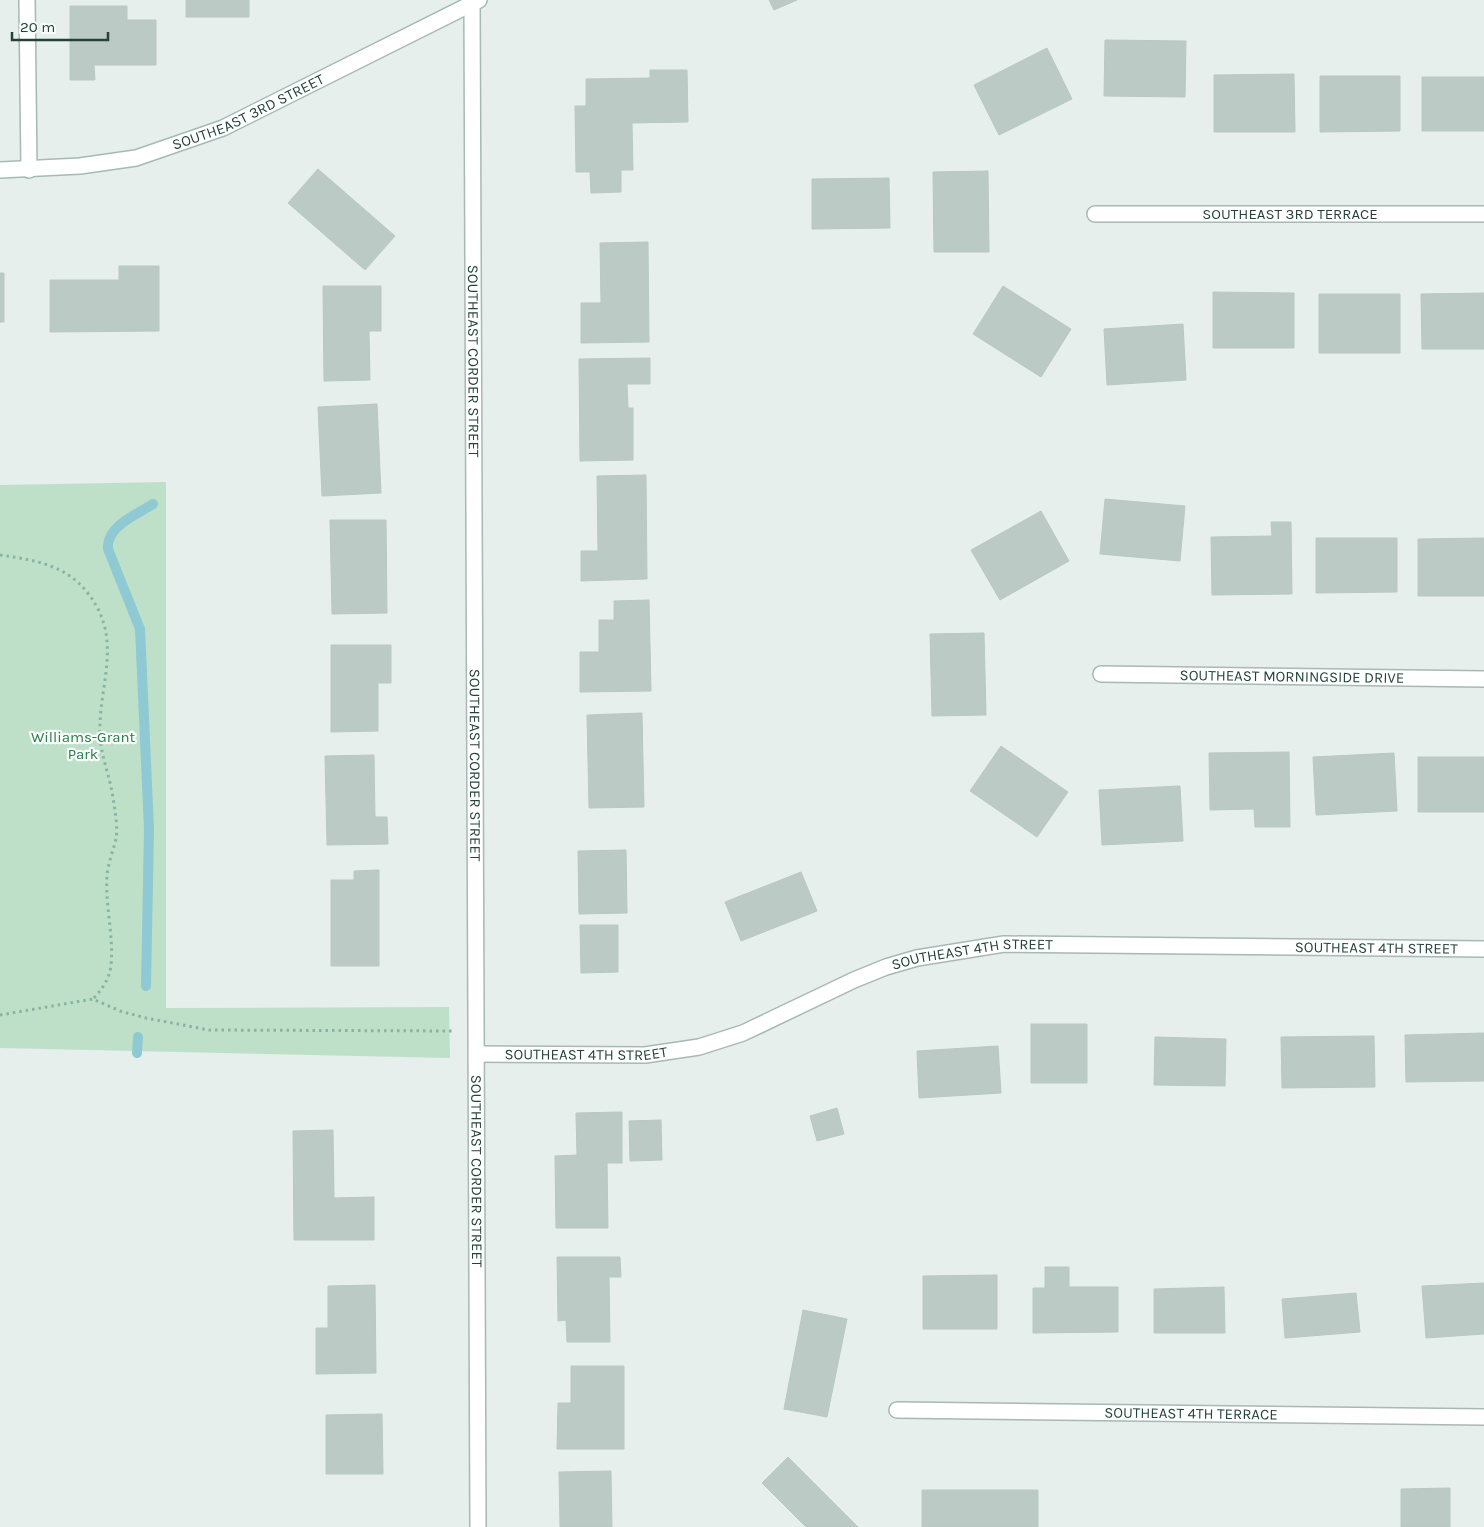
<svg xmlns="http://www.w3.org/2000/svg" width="1484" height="1527" font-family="Karla,sans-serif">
  <rect width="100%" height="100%" fill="#e6efeb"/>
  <!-- green -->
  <path fill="#bfe0c8" d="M166,482V1008L449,1007L450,1058L0,1048V485Z"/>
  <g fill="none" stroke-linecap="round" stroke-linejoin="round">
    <!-- stream -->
    <path stroke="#8ec9d4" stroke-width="10" d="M146,986L149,829L140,629L108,549C106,526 136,515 153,504
      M137,1053L138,1037"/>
  </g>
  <!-- building -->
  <path fill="#bbcac4" stroke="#b8c9c2" d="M186,0H249V17H186Z
    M769,0H797L774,10Z
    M70,6H127V20H156V65H94L95,80H70Z
    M1105,40L1186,41L1185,97L1104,96Z
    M1047,48L1072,99L999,135L974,85Z
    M650,70H687L688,122L632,123L633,170H621V192L591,193L590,172H576L575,106H586V79L650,78Z
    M1294,74L1295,132H1214V75Z
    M1320,76H1400V131L1320,132Z
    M1422,77H1484V131H1422Z
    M318,169L395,236L365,270L288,203Z
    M988,171L989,252H934L933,172Z
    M889,178L890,228L812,229V179Z
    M648,242L649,342L581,343V303H601L600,243Z
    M119,266H159V331L50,332V280H119Z
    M0,273H4V322H0Z
    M323,286H381V331H369L370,380L324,381Z
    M1003,286L1071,329L1041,377L973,334Z
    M1213,292L1294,293V348H1213Z
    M1484,293V349H1422L1421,294Z
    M1319,294H1400V353H1319Z
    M1183,324L1186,380L1107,385L1104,329Z
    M650,358V384H627L628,408H633V460L580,461L579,359Z
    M377,404L381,493L322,496L318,407Z
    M646,475L647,579L581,581V551H598L597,476Z
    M1105,499L1185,506L1180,561L1100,554Z
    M1041,511L1069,561L1000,600L971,550Z
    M330,520H386L387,613L332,614Z
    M1271,522H1291L1292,594L1212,595L1211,537L1272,536Z
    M1316,538H1397V592L1316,593Z
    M1484,538V596H1418V539Z
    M649,600L651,691L580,692V652H599V620H614V601Z
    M984,633L986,715L932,716L930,634Z
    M331,645H391V683H378V731L331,732Z
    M642,713L644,807L589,808L587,715Z
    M1001,746L1068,792L1037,837L970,791Z
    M1289,752L1290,827H1255L1254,809L1210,810L1209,753Z
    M1394,753L1397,811L1316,815L1313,757Z
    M374,755L375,817H387L388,844L327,845L325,756Z
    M1418,757H1484V812H1418Z
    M1180,786L1183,841L1102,845L1099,790Z
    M626,850L627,913L579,914L578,851Z
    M379,870V966H331V880H354V871Z
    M801,872L817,911L741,941L725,902Z
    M580,925H618V972L581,973Z
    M1031,1024H1087V1083H1031Z
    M1484,1033V1081L1406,1082L1405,1035Z
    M1374,1036L1375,1087L1282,1088L1281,1037Z
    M1155,1037L1226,1039L1225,1086L1154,1085Z
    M998,1046L1001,1093L919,1098L917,1051Z
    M837,1108L844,1134L817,1141L810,1116Z
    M622,1112V1163H607L608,1228H556L555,1156L577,1155L576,1113Z
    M661,1120L662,1160L630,1161L629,1121Z
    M333,1130L334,1198L374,1197V1240H294L293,1131Z
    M557,1257H620L621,1277H609L610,1342H567L566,1320L558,1321Z
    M1045,1267H1069V1287H1118V1332L1033,1333V1288H1045Z
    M997,1275V1329H923V1276Z
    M1484,1283V1334L1426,1338L1422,1286Z
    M375,1285L376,1373L316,1374V1328H328V1286Z
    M1224,1287L1225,1333H1154V1289Z
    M1356,1293L1360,1332L1285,1338L1282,1299Z
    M803,1310L847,1319L827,1417L784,1409Z
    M571,1366H624V1449H557L558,1403H571Z
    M382,1414L383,1474H326V1415Z
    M788,1457L858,1527H806L762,1483Z
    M611,1471L612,1527H560L559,1472Z
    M1450,1488V1527H1401V1489Z
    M922,1490H1038V1527H922Z"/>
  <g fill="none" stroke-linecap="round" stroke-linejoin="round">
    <defs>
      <g id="minor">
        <path d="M27,0L29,170"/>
        <path id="s1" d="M472,3L478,1527"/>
        <path id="s2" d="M1095,214H1484"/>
        <path id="s3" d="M1101,674L1484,679"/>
        <path id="s4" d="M477,1054L645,1055L699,1047L743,1033L854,980L886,967L917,958L1004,944L1484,949"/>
        <path id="s5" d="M897,1410L1484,1417"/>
      </g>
      <g id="secondary">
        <path id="s6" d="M0,170L80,166L136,158L223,128L479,0"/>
      </g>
    </defs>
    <!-- minor casing -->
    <use href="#minor" stroke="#a8b8b2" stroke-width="18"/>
    <!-- secondary casing -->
    <use href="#secondary" stroke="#a4bbb3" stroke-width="18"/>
    <!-- path -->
    <path stroke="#86b3a5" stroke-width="3" stroke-dasharray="2.5 4" stroke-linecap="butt" d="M0,555C42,561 76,567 98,609C119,650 98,692 100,735C101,757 110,776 113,798C115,810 118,827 116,839C113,851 108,863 107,876C105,906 114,936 111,966C109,980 102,989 93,999
      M0,1015L93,999L120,1011L146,1018L209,1030L454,1031"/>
    <!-- minor -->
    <use href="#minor" stroke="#fff" stroke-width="15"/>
    <!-- secondary -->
    <use href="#secondary" stroke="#fff" stroke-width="15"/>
  </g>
  <g text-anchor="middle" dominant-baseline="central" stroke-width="4.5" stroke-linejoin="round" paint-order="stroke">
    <!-- street labels -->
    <g font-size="15" fill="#24423a" stroke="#f7fbf9">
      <text stroke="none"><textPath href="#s6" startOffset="258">SOUTHEAST 3RD STREET</textPath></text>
      <text stroke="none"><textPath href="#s2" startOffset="195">SOUTHEAST 3RD TERRACE</textPath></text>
      <text stroke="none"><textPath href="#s1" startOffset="358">SOUTHEAST CORDER STREET</textPath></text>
      <text stroke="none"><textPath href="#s3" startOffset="191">SOUTHEAST MORNINGSIDE DRIVE</textPath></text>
      <text stroke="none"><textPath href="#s1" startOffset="762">SOUTHEAST CORDER STREET</textPath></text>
      <text stroke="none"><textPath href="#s4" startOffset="919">SOUTHEAST 4TH STREET</textPath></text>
      <text stroke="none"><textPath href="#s4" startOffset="514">SOUTHEAST 4TH STREET</textPath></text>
      <text stroke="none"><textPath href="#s4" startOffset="109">SOUTHEAST 4TH STREET</textPath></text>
      <text stroke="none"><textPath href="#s1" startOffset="1168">SOUTHEAST CORDER STREET</textPath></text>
      <text stroke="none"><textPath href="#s5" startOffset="294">SOUTHEAST 4TH TERRACE</textPath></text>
    </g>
    <!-- park labels -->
    <g font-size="15" fill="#2d7a4b" stroke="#f7fbf9">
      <text x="83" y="737">Williams-Grant<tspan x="83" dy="17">Park</tspan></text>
    </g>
  </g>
  <!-- scale -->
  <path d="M12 32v8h96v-8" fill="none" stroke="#24423a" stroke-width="2.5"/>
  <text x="20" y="32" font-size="15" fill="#24423a" stroke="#f7fbf9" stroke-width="4" paint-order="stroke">20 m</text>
</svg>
